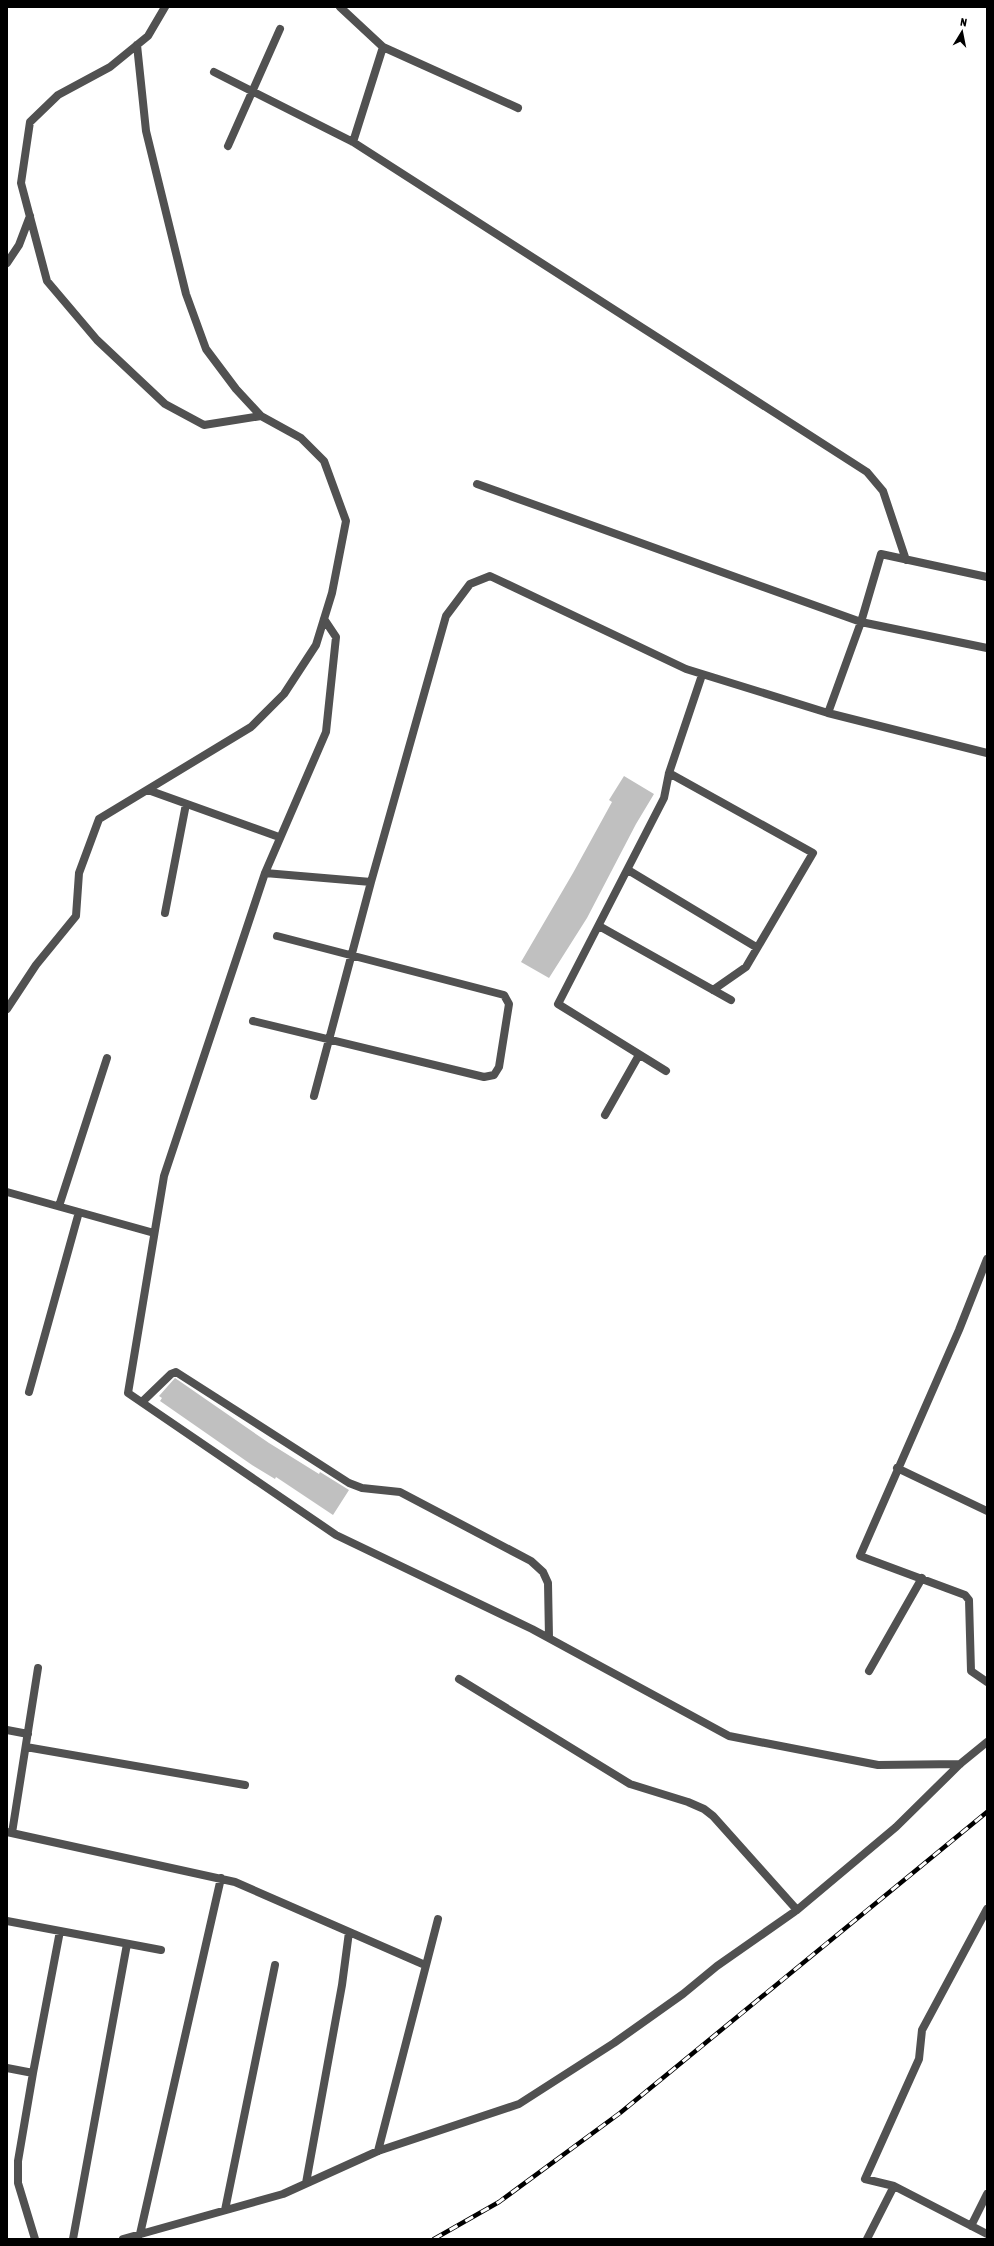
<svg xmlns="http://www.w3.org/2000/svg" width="994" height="2246" font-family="'Asap Condensed',sans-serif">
  <rect width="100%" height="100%" fill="#fff"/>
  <!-- building -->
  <path fill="#c0c0c0" d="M624,776L654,794L636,824L587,918L549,978L521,962L573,873L612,802L609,800Z
    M175,1378L269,1443L319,1474L320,1472L349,1490L333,1515L276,1477L275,1479L252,1465L160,1401L162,1398L159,1396Z"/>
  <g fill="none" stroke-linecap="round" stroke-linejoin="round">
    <!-- minor -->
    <path stroke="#515151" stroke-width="8" d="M340,7L383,47L518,108
      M137,45L146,131L186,294L206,349L236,389L261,416
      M214,72L353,142L867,472L883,491L906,560
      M353,142L383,47
      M228,146L280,29
      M7,263L19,245L30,216
      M477,484L861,622L987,648
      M324,619L336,637L326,732L265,873L164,1176L128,1393L336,1535L532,1629L729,1736L878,1765L960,1764
      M828,713L987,753
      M669,773L813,853L746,967L713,990
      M148,790L279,837
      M628,870L756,947
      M265,873L371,882L446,616L470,584L490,576L686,669L828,713L861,622L881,554L987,577
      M165,913L186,804
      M599,926L731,1000
      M7,1009L36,965L76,916L79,873L99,819L251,727L284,694L316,645L332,593L346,521L324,461L301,438L261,416L204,425L165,404L97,340L47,281L21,183L30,122L58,95L110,67L148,36L165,7
      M253,1021L484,1077L494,1075L499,1067L509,1004L504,995L277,936
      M666,1071L558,1004L664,798L669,773L702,675
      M314,1096L371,882
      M605,1115L639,1055
      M7,1192L154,1233
      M59,1206L107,1058
      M987,1259L959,1330L860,1556L965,1595L969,1600L971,1671L987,1682
      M29,1392L79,1212
      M142,1402L171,1374L176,1372L349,1483L362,1488L400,1492L531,1561L543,1572L548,1583L549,1638
      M897,1468L987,1511
      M869,1671L922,1578
      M459,1679L630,1784L688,1802L704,1809L713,1816L797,1910
      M7,1730L28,1734
      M26,1747L245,1785
      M7,1832L235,1882L425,1965
      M12,1833L38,1668
      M987,1909L922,2030L919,2059L865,2179L894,2186L987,2234
      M7,1921L161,1950
      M7,2068L33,2073L18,2161V2183L35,2239
      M33,2073L60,1931
      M378,2151L438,1919
      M306,2183L342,1985L349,1932
      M225,2210L275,1965
      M971,2226L987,2194
      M140,2234L221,1878
      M73,2239L127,1944
      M123,2239L283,2194L378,2151L519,2104L614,2043L683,1994L717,1966L797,1910L896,1827L960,1764L987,1742
      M867,2239L894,2186"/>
    <defs>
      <path id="rail" d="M434,2239L499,2202L620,2113L987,1812"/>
    </defs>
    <!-- rail casing -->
    <use href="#rail" stroke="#000" stroke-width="4.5"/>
    <!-- rail -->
    <use href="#rail" stroke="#fff" stroke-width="3" stroke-dasharray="9" stroke-linecap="butt"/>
  </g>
  <!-- border -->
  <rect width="994" height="2246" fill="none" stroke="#000000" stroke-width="16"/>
  <!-- north arrow -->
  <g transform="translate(962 32) rotate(10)" stroke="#ffffff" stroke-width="3" paint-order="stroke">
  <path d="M0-3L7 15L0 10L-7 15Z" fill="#000000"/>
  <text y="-6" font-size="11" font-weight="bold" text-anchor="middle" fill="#000000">N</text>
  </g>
</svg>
